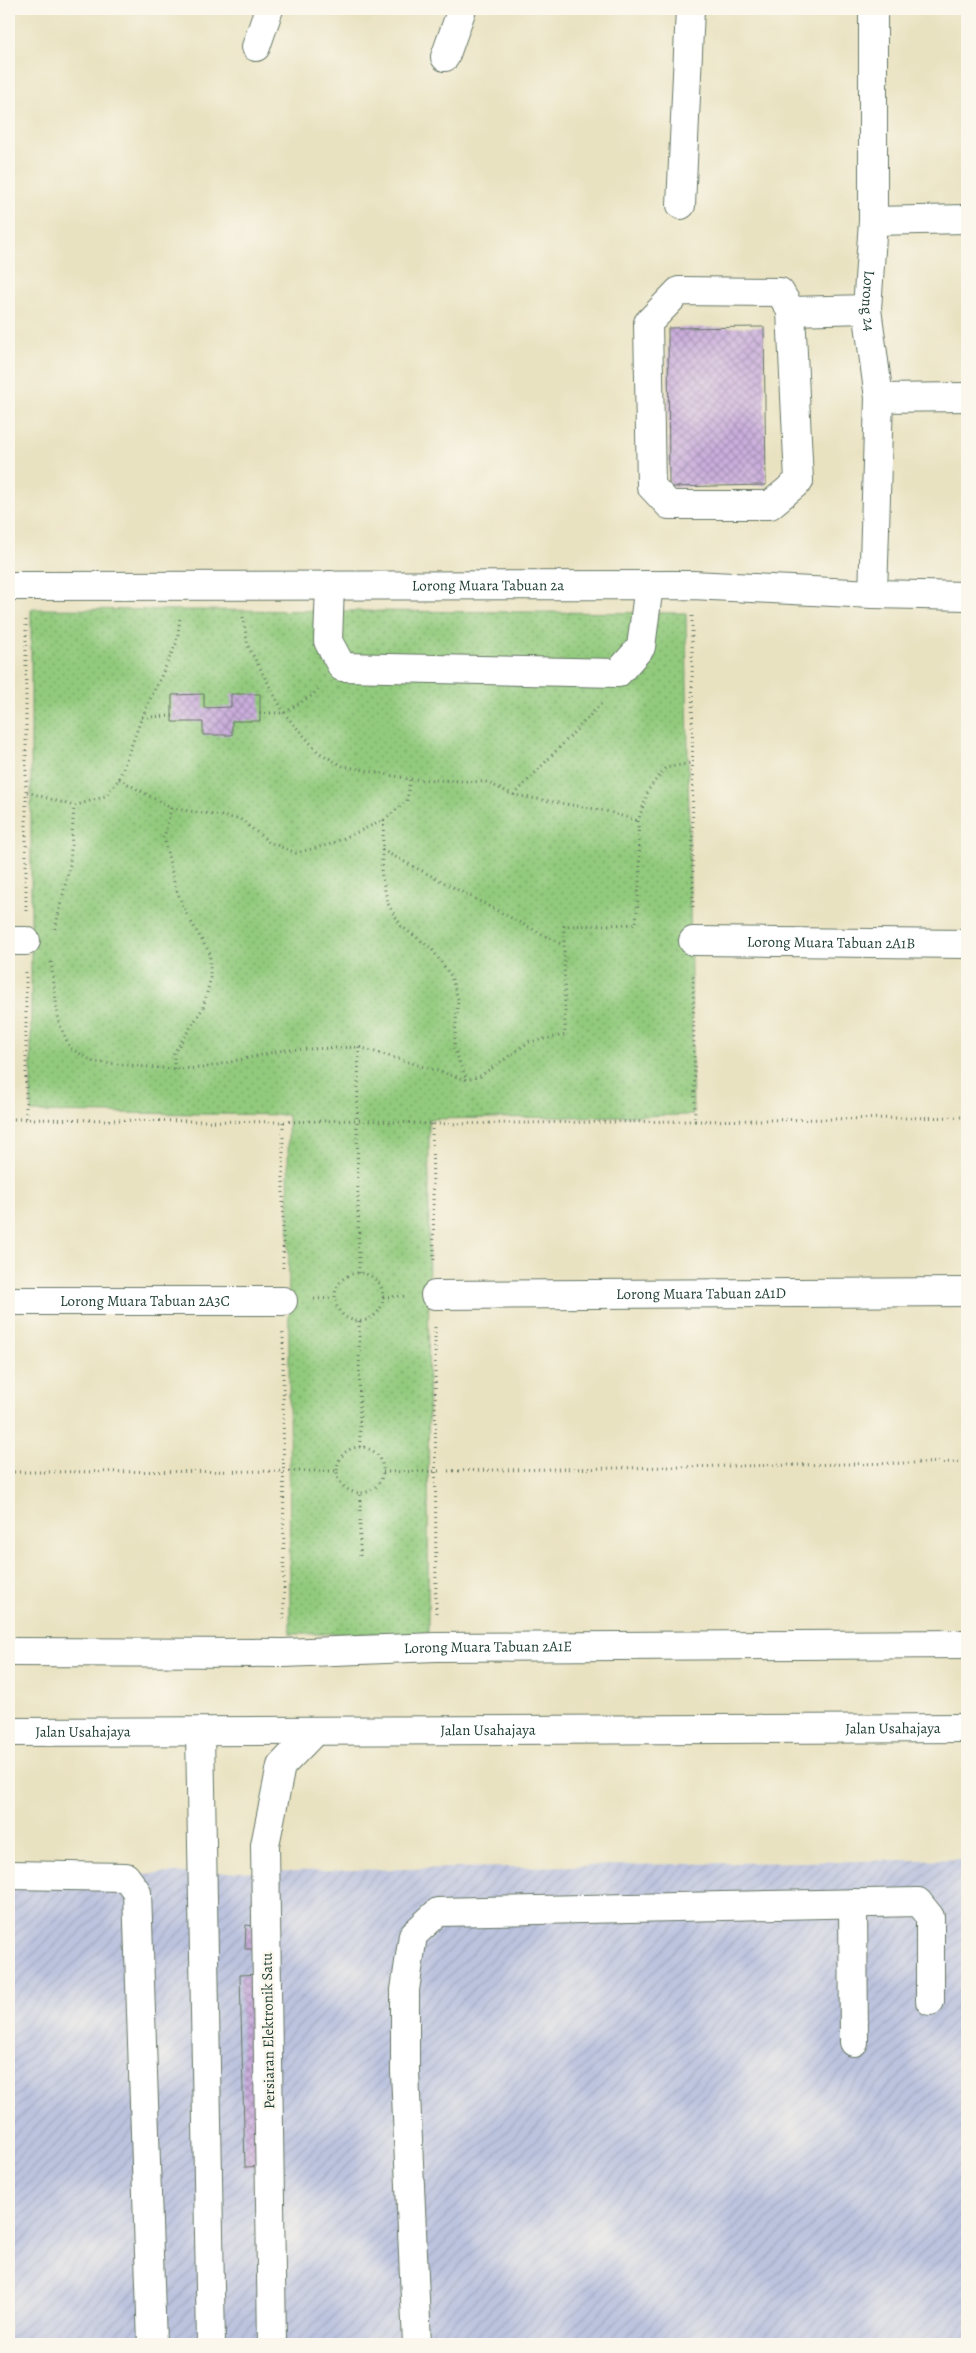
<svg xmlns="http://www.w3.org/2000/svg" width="976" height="2353" font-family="Alegreya,serif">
  <defs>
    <pattern id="industrial-furrows" width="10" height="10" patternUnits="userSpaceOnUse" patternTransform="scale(1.25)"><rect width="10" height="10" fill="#bcc3de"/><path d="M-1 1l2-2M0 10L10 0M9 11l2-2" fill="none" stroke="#a1a8bf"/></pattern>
    <pattern id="park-dots" width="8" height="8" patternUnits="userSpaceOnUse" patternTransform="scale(1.25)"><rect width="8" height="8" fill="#92ca7d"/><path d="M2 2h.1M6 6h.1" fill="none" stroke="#77a567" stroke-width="1.8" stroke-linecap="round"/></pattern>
    <pattern id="building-cross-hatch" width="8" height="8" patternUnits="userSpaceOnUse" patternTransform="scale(1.25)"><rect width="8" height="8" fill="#caaddc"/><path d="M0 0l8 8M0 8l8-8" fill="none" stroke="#a38eb3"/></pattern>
  </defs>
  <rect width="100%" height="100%" fill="#fbf7ec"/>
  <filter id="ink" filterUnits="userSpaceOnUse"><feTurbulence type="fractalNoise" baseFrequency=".02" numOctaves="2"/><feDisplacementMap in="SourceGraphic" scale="10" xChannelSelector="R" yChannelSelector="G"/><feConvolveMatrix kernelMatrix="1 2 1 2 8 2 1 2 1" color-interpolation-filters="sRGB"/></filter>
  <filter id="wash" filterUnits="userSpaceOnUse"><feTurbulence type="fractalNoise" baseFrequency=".0096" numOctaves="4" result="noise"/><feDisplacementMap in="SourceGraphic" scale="20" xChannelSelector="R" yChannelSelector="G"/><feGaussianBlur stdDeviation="1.12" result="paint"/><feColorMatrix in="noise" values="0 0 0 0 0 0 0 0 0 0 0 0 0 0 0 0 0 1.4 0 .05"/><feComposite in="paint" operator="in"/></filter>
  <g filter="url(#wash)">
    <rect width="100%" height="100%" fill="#e9e2c1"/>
    <!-- industrial -->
    <path fill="url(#industrial-furrows)" d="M967,1859V2344H9V1876Z"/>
    <!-- park -->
    <path fill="url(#park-dots)" stroke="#588458" d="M31,609L686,613L693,1115L429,1119L428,1633L290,1634L288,1115L31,1112Z"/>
    <g id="blocks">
      <!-- building -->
      <path fill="url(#building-cross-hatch)" d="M764,327L766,485L669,487L668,328Z
        M204,694V708L231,707V694H260V721H232V735H203V722H172V695Z
        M246,1925L264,1927L263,1949H245Z
        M264,1974L268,2166L245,2167L240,1975Z"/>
    </g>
  </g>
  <g filter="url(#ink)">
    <use href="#blocks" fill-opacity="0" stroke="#667765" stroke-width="1"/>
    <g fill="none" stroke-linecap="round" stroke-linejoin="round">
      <defs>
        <g id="minor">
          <path id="s1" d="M873,9V221L867,309L879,398L873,594"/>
          <path d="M256,47L269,9"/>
          <path d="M445,57L462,9"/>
          <path d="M681,205L690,9"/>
          <path d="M873,221L967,219"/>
          <path d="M679,291L780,292L791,311L799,481L770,505H669L651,486L648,323Z"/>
          <path d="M791,311L867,309"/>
          <path d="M879,398L967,397"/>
          <path d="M330,585L328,641L342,667L618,673L641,647L649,585"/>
          <path id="s2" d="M9,586L692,585L873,594L967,596"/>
          <path d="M9,941H26"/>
          <path id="s3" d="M693,941L967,944"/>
          <path id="s4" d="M435,1295L967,1292"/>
          <path id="s5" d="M9,1301H283"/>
          <path id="s6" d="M9,1652L284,1653L436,1647L967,1644"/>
          <path id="s7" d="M9,1732L967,1728"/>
          <path d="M200,1733L211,2344"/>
          <path d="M9,1875L126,1877L137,1892L152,2344"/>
          <path d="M853,1903L854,2042"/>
          <path d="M272,2344L265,1845L281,1766L314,1732"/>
          <path d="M417,2344L405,2072V1990L413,1935L438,1912L918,1902L930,1917V2001"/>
        </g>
      </defs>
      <!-- minor casing -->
      <use href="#minor" stroke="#667765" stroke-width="30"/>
      <!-- path -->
      <path stroke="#667765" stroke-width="3" stroke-dasharray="1 4" stroke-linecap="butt" d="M692,616L693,910
        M243,617L248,646L284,713L318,752L343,766L410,779L486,782L514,795L606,811L638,821
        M260,713H284L311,696L320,688
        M142,717L173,716
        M119,779L171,808L240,819L269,842L296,853L331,844L384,820L407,801L410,779
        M27,792L74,806L106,796L119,779L142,717L177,642L180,617
        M514,795L601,704
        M171,808L164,838L175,886L186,913L210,954V981L203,1008L174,1053V1069
        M384,820L381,872L388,904L401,926L431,948L451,976L458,999L454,1048L467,1080
        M382,850L563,945
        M26,911V617
        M55,929L70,864L74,806
        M51,962L59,1023L70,1048L94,1062L174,1069L203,1068L284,1050L359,1047L467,1080L480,1076L529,1042L565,1035L564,926L636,924L640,871L638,821L649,789L665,768L691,763
        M26,972V1119L283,1122L357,1120L432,1124L695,1121L693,974
        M359,1047L357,1120L359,1273
        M9,1119H26
        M695,1121L967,1117
        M283,1122V1269
        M432,1124L434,1263
        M335 1297a24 24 0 1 1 48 0a24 24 0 1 1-48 0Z
        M383,1297L404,1296
        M314,1299L334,1298
        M359,1321L360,1447
        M435,1327L436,1616
        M283,1333L284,1621
        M337 1470a23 23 0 1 1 46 0a23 23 0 1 1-46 0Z
        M9,1472L336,1471
        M383,1472L967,1462
        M360,1556V1494"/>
      <!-- minor -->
      <use href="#minor" stroke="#fff" stroke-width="28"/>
    </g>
  </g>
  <g text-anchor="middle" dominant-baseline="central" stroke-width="5" stroke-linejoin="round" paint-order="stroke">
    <!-- street labels -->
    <g font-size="15" fill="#1f3d34" stroke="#fbf7ec">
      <text stroke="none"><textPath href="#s1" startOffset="292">Lorong 24</textPath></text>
      <text stroke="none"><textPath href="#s2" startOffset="479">Lorong Muara Tabuan 2a</textPath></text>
      <text stroke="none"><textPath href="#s3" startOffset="138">Lorong Muara Tabuan 2A1B</textPath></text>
      <text stroke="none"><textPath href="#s4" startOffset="266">Lorong Muara Tabuan 2A1D</textPath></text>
      <text stroke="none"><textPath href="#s5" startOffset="136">Lorong Muara Tabuan 2A3C</textPath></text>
      <text stroke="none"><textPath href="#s6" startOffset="479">Lorong Muara Tabuan 2A1E</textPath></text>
      <text stroke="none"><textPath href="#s7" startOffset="884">Jalan Usahajaya</textPath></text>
      <text stroke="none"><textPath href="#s7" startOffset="479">Jalan Usahajaya</textPath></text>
      <text stroke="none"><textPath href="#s7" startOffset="74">Jalan Usahajaya</textPath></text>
      <text transform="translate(268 2031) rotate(-91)">Persiaran Elektronik Satu</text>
    </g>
  </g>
  <!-- margin -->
  <rect width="976" height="2353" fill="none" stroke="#fbf7ec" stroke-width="30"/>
</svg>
